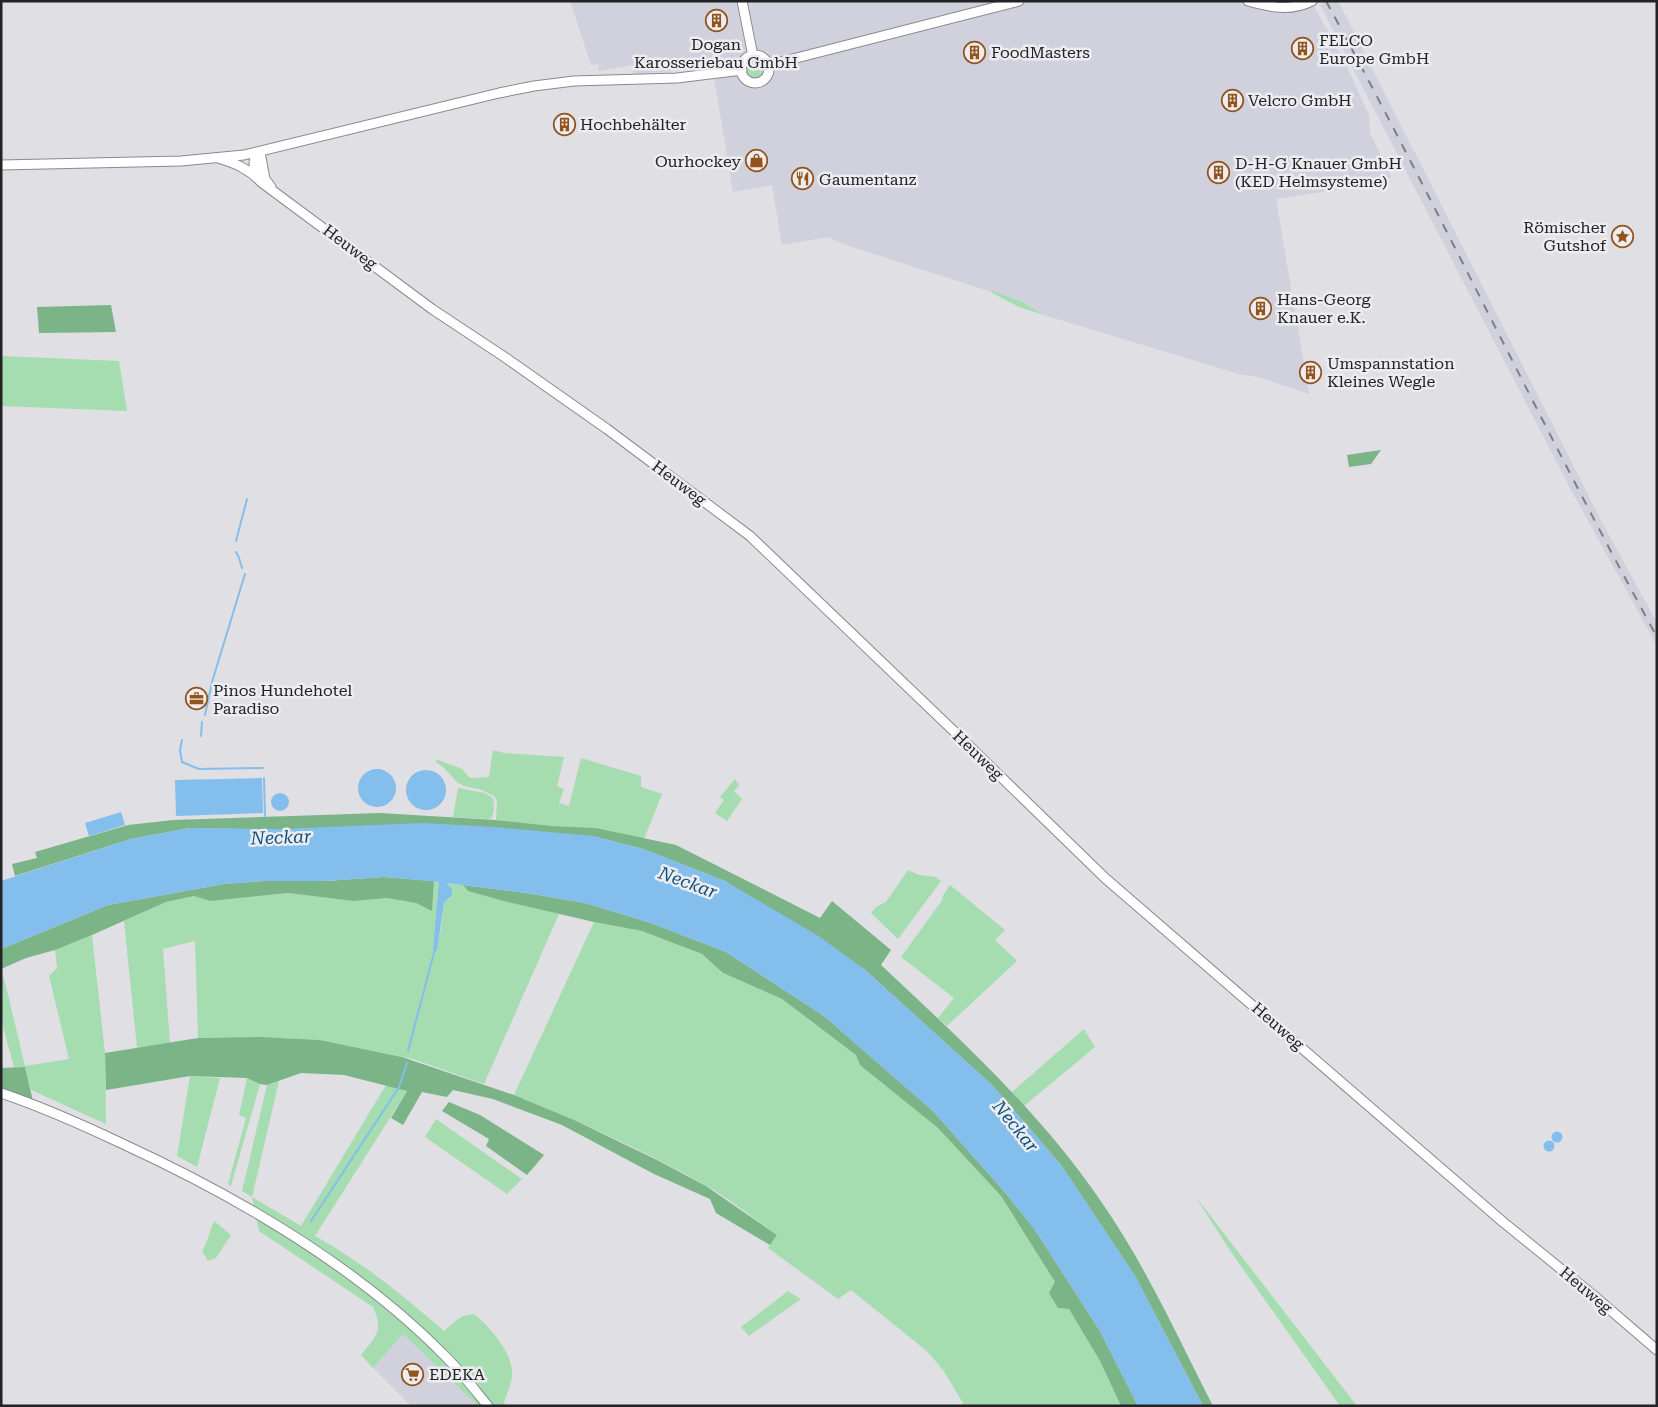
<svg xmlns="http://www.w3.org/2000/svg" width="1658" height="1407" font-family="'Roboto Serif',serif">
  <rect width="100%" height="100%" fill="#dfdfe4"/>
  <!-- built -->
  <path fill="#d1d1de" d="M570,1H1311L1343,58L1369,115L1370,133L1391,176L1388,182L1276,199L1309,394L1258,377L1242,375L1044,315L1023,302L846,245L828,237L782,245L772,185L733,192L712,65L674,71L634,74L632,65L599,71L598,64L591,65Z
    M1328,1H1338L1602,522L1657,623V646L1571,490L1320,5Z
    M403,1334L478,1406H411L373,1368Z"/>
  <!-- green -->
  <path fill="#a5ddb1" d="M745 69a10 10 0 1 1 20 0a10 10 0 1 1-20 0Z
    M992,291L1023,302L1044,315L1019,307L992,293Z
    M1,356L119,361L127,411L1,406Z
    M493,750L504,753L564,757L557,786L564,789L559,803L569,806L581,758L641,776V787L662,794L644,839L596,828L552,826L496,820L497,801L494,796L482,790L464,786L457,782L443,767L436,762V759L462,769L470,778L489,777Z
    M735,779L739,785L734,791L742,799L727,821L715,813L724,800L720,797Z
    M458,788L485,793L493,798L494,808L492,818L489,819L453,817Z
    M908,870L919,875L936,877L941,881L898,939L871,913L876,907L886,902Z
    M434,881L440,882L433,949L440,934L444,903L449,899L446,883L463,885L468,891L559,914L484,1084L413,1059L320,1040L261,1037L198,1038L195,941L163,949L170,1043L137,1048L124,921L166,902L194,896L210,901L288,893L353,901L387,898L416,903L432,911Z
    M950,885L1005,930L995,940L1017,961L947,1026L938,1018L954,998L901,957L943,899L942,897Z
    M594,922L642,931L702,954L723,973L782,999L856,1055L861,1065L938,1128L1001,1196L1055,1282L1058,1308L1069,1309L1100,1361L1121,1406H960L963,1403L943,1370L928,1352L851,1290L838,1299L768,1248L777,1235C753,1218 730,1199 705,1185C644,1150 579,1122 514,1095Z
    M92,935L105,1053L106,1124L31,1090L25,1067H14L1,1019V974L4,978L25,1066L69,1059L49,976L57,968L55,950Z
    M1084,1029L1095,1047L1024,1106L1012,1092Z
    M190,1076L220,1078L197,1167L177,1156Z
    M247,1078L260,1084L231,1186L228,1184L246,1118L239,1115Z
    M279,1081L252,1197L301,1226L386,1085L407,1091L315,1236C362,1262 404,1296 444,1331C454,1322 460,1315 474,1314C490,1327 514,1354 512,1376C511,1385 507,1394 504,1402L505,1406H478L403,1334L373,1368L361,1355C376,1336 384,1331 373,1307L259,1231L252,1197L242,1191L267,1085Z
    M436,1119L522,1179L507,1194L425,1137Z
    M1195,1196L1357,1406H1340L1231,1252Z
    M214,1221L231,1235L216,1258L208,1261L202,1251C208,1242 209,1232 214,1221Z
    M788,1291L801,1299L749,1336L741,1327Z"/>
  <!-- forest -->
  <path fill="#7ab487" d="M111,305L116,332L39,333L37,307Z
    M1381,450L1371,464L1349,467L1347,455Z
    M380,813L496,820L552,826L596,828L676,845L820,918L832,901L891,950L881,965C959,1038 1039,1111 1100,1200C1145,1264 1177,1336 1213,1406H1203L1135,1276L1061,1165L992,1085L864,969L725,881L643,849L593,836L190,828L131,839L15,876L12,864L37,858L35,852L128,825L173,820Z
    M384,877L434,881L432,911L416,903L387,898L353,901L288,893L210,901L194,896L166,902L92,935L55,950L26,958L1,969V949L108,905L224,884L264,881H325Z
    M463,885L527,893L585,903L651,923L726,952L824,1016L933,1111L1003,1190L1033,1227L1100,1331L1138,1406H1121L1100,1361L1069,1309L1058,1308L1049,1293L1055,1282L1001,1196L938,1128L860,1065L856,1055L782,999L723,973L702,954L642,931L594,922L504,901L468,891Z
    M261,1037L320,1040L402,1057L514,1095L574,1120L659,1161L706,1186L777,1235L770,1245L716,1213L710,1199L654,1174L562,1125L493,1099L453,1090L447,1097L422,1092L403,1125L391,1118L407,1091L344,1075L301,1073L267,1085L260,1084L247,1078L190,1076L106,1090L105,1053L198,1038Z
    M25,1067L33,1101L1,1090V1068Z
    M449,1102L480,1115L544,1155L527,1175L486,1146L489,1139L442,1111Z"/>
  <!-- water -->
  <path fill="#84beec" d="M358 788a19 19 0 1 1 38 0a19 19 0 1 1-38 0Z
    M406 790a20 20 0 1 1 40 0a20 20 0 1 1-40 0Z
    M262,778L263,813L176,816L175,780Z
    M271 802a9 9 0 1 1 18 0a9 9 0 1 1-18 0Z
    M121,812L125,825L89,836L85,823Z
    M423,823L495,827L593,836L643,849L725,881L820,937L864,969L992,1085L1061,1165L1135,1276L1203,1406H1138L1100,1331L1033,1227L1003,1190L933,1111L824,1016L726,952L651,923L585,903L527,893L447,883L452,890V895L444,903L437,950L435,951L433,949L439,882L384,877L325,881H264L224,884L108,905L1,949V881L131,839L190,828L279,829Z
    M1551.5 1137a5.5 5.5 0 1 1 11 0a5.5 5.5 0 1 1-11 0Z
    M1543.5 1146a5.5 5.5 0 1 1 11 0a5.5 5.5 0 1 1-11 0Z"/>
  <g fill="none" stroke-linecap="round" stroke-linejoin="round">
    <!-- stream -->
    <path stroke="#84beec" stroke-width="2" d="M236,541L247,499
      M236,552L239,558L242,568
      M205,715L212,682L245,574
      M201,736L202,722
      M182,740L180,750L182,762L199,769L263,768
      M264,778L265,816
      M408,1051L435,949
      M311,1221L399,1087L407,1063"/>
    <defs>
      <path id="secondary" d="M742,1L753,56
        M1248,1C1270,7 1290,12 1312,1
        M741 69a14 14 0 1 1 28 0a14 14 0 1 1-28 0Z
        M769,65L1019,1
        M260,152L265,179L271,187
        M218,158C235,163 249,169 261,182L432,309L506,358L607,429L750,536L961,738L1105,878L1503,1222L1593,1295L1657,1350
        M1,165L181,161L244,155L499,93L534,86L574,81L677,78L742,70
        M257,178C254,167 251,160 260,152
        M1,1093C43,1107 83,1125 123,1144C238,1197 357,1266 446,1357C461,1372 474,1389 488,1406"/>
    </defs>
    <!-- secondary casing -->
    <use href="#secondary" stroke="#898a8e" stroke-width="11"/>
    <!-- secondary -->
    <use href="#secondary" stroke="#fff" stroke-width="9"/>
    <!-- rail -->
    <path stroke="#7f7f82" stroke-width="2" stroke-dasharray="9 9" stroke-linecap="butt" d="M1326,1C1440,211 1542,427 1657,637"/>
  </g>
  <!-- icons -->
  <defs>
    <symbol id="building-ring" viewBox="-11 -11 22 22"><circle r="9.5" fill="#ececf1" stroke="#93541c" stroke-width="1.5"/><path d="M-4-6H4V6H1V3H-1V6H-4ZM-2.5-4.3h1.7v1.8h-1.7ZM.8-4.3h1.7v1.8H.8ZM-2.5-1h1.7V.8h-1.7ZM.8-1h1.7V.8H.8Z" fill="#93541c"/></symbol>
    <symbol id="shop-ring" viewBox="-11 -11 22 22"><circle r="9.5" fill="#ececf1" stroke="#93541c" stroke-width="1.5"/><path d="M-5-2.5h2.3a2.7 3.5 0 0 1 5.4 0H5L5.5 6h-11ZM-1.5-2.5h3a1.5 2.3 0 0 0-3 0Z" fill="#93541c"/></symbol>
    <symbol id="restaurant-ring" viewBox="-11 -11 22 22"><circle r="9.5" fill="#ececf1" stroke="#93541c" stroke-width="1.5"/><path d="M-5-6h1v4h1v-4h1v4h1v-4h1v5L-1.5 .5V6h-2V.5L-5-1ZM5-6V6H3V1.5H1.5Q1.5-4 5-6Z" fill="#93541c"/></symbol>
    <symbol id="sight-ring" viewBox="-11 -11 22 22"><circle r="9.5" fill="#ececf1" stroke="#93541c" stroke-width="1.5"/><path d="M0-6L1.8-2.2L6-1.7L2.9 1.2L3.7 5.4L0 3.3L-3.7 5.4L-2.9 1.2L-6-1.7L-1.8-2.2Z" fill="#93541c"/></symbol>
    <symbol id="office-ring" viewBox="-11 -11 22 22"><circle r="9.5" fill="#ececf1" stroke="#93541c" stroke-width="1.5"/><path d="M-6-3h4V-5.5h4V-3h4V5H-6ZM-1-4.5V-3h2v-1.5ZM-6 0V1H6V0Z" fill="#93541c"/></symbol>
    <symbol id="supermarket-ring" viewBox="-11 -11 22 22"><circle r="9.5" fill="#ececf1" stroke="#93541c" stroke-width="1.5"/><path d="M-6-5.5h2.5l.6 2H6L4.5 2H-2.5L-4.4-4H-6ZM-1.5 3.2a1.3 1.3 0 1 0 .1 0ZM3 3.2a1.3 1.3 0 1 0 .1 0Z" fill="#93541c"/></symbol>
  </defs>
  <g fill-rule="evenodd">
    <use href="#building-ring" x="704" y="8" width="25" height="25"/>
    <use href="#building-ring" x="1290" y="36" width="25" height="25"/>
    <use href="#building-ring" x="962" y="40" width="25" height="25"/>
    <use href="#building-ring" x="1220" y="88" width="25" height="25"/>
    <use href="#building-ring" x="552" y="112" width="25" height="25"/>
    <use href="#shop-ring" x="744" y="148" width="25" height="25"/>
    <use href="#building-ring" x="1206" y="160" width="25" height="25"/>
    <use href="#restaurant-ring" x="790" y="166" width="25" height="25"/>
    <use href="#sight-ring" x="1610" y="224" width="25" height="25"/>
    <use href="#building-ring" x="1248" y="296" width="25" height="25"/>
    <use href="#building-ring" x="1298" y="360" width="25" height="25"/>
    <use href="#office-ring" x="184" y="686" width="25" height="25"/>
    <use href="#supermarket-ring" x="400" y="1362" width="25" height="25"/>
  </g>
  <g text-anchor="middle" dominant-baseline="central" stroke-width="5" stroke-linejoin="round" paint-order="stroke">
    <!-- poi labels -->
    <g font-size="16" fill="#232325" stroke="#ececf1" text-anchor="start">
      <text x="1319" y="40">FELCO<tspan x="1319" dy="18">Europe GmbH</tspan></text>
      <text x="716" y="44" text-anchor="middle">Dogan<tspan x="716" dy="18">Karosseriebau GmbH</tspan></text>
      <text x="991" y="52">FoodMasters</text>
      <text x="1248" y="100">Velcro GmbH</text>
      <text x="580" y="124">Hochbehälter</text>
      <text x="741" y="161" text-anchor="end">Ourhockey</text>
      <text x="1235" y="163">D-H-G Knauer GmbH<tspan x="1235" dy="18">(KED Helmsysteme)</tspan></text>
      <text x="819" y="179">Gaumentanz</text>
      <text x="1606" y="227" text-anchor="end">Römischer<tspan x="1606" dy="18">Gutshof</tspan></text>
      <text x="1277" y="299">Hans-Georg<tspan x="1277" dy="18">Knauer e.K.</tspan></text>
      <text x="1327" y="363">Umspannstation<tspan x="1327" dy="18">Kleines Wegle</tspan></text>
      <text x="213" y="690">Pinos Hundehotel<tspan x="213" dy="18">Paradiso</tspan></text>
      <text x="429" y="1374">EDEKA</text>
    </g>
    <!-- street labels -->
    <g font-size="16" fill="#232325" stroke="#ececf1">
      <text transform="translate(350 247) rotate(37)">Heuweg</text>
      <text transform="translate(679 483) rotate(37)">Heuweg</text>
      <text transform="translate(978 755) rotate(44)">Heuweg</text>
      <text transform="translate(1278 1026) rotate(41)">Heuweg</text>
      <text transform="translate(1586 1290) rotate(40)">Heuweg</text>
    </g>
    <!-- water labels -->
    <g font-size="18" font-style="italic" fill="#0c517c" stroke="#ececf1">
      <text transform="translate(281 837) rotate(-2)">Neckar</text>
      <text transform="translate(688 882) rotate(20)">Neckar</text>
      <text transform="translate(1016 1126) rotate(51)">Neckar</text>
    </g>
  </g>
  <!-- border -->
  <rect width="1658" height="1407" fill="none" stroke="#232325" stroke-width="5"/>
</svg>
